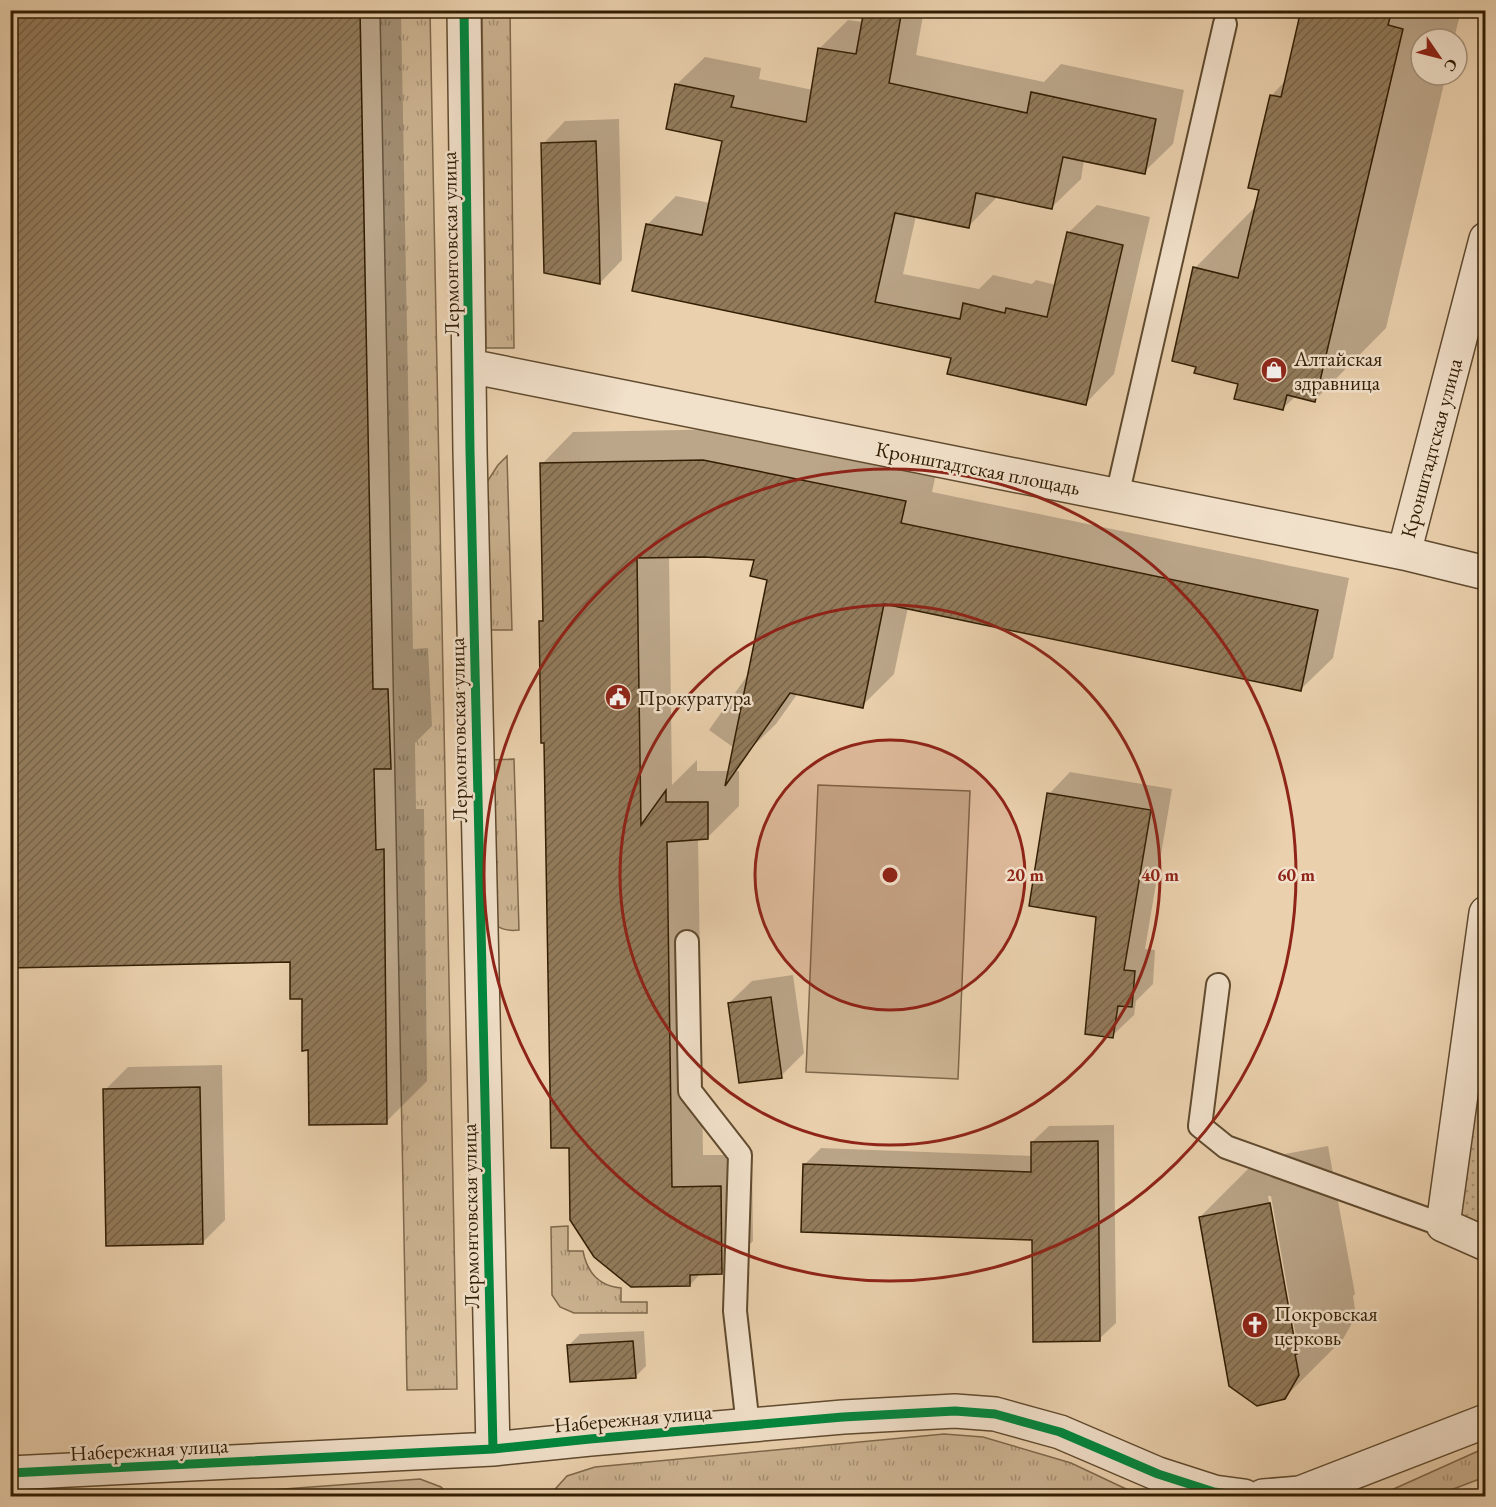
<svg xmlns="http://www.w3.org/2000/svg" width="1496" height="1507" font-family="'EB Garamond',serif">
  <defs>
    <pattern id="grass-tufts" width="24" height="20" patternUnits="userSpaceOnUse" patternTransform="scale(1.5)"><rect width="24" height="20" fill="#cbb290"/><path d="M3 7l-1-3M5 7V3M7 7l1-3M15 17l-1-3M17 17v-4M19 17l1-3" fill="none" stroke="#a59073"/></pattern>
    <pattern id="park-dots" width="8" height="8" patternUnits="userSpaceOnUse" patternTransform="scale(1.5)"><rect width="8" height="8" fill="#cbb290"/><path d="M2 2h.1M6 6h.1" fill="none" stroke="#a59073" stroke-width="1.8" stroke-linecap="round"/></pattern>
    <pattern id="building-hatch" width="6" height="6" patternUnits="userSpaceOnUse" patternTransform="scale(1.5)"><rect width="6" height="6" fill="#927b5b"/><path d="M-1 1l2-2M0 6l6-6M5 7l2-2" fill="none" stroke="#786449"/></pattern>
  </defs>
  <rect width="100%" height="100%" fill="#ead0ad"/>
  <filter id="stains"><feTurbulence type="fractalNoise" baseFrequency=".00333" numOctaves="4"/><feColorMatrix values="0 0 0 0 .2 0 0 0 0 .09 0 0 0 0 .02 0 0 0 .5 -.17"/></filter>
  <radialGradient id="worn" r=".72"><stop offset=".6" stop-color="#630" stop-opacity="0"/><stop offset="1" stop-color="#630" stop-opacity=".3"/></radialGradient>
  <!-- grass -->
  <path fill="url(#grass-tufts)" stroke="#7e684a" stroke-width="1.5" d="M380,11H430L457,1389L407,1390Z
    M482,11H510L514,348H486Z
    M507,456L512,630H486L485,485L498,465Z
    M514,759L519,930C511,931 502,930 496,925L489,760Z
    M568,1226V1251H583C587,1272 599,1286 621,1288V1302H647V1313H574L560,1307L552,1295L551,1227Z
    M944,1434L983,1437L1071,1463L1141,1496H549L567,1476L595,1467Z
    M1485,1448V1477L1435,1496H1378Z
    M420,1479L441,1487L449,1496H122L270,1490Z"/>
  <!-- park -->
  <path fill="url(#park-dots)" stroke="#7e684a" stroke-width="1.5" d="M1485,1040V1227L1461,1216Z"/>
  <!-- pitch -->
  <path fill="#cbb290" stroke="#7e684a" stroke-width="1.5" d="M818,785L970,791L958,1079L806,1072Z"/>
  <!-- shadow -->
  <path fill="#0003" fill-rule="evenodd" d="M10,10H401L413,649L428,648L432,726L415,743L416,809H424L427,1081L386,1122L309,1049L303,997Z
    M865,10H924L916,55L1044,82L1061,64L1184,90L1173,144L1144,172L1084,160L1081,179L1052,207L998,196L968,227L916,216L903,274L979,289L993,275L1032,284L1036,280L1056,285L1068,233L1097,205L1150,217L1114,374L1086,403L952,357L647,225L676,196L710,203L723,140L676,85L705,57L761,68L759,79L813,90L820,48L848,20L863,22Z
    M1022,10H1054L1047,17Z
    M1259,10H1461L1454,39H1421V75H1446L1386,328L1315,400L1296,396L1283,408L1239,382L1195,268L1257,205L1272,95L1286,80L1300,20Z
    M619,119L622,260L600,283L543,144L565,121Z
    M735,429L937,469L932,492L1349,578L1333,658L1301,689L908,607L894,674L862,706L798,693L776,724L744,755L709,730L749,673L769,579L755,558L669,556L672,785L697,760V771H739V806L708,837L698,838L703,1155H752L753,1241L722,1273H701L690,1285L571,1146L546,741L540,622L544,618L542,464L573,432Z
    M1070,772L1172,789L1145,949L1155,950L1153,984L1136,1001L1134,1015L1112,1036L1098,915L1049,794Z
    M793,975L804,1053L781,1076L729,1003L752,981Z
    M222,1065L225,1220L202,1243L105,1090L128,1067Z
    M1114,1125L1116,1323L1099,1339L1033,1238L805,1164L821,1148L1033,1156L1032,1142L1049,1126Z
    M1328,1146L1355,1294L1353,1296L1356,1316L1343,1339L1284,1398L1200,1217L1258,1159ZM1268,1196H1271L1296,1336L1292,1332Z
    M644,1331L646,1366L635,1377L569,1345L580,1334Z"/>
  <!-- building -->
  <path fill="url(#building-hatch)" stroke="#321e03" stroke-width="1.5" d="M10,10H360L373,689H388L391,769H374L376,850L384,849L387,1124L309,1125L308,1050L302,1051V999H290V962L10,968Z
    M864,10H902L889,83L1027,113L1031,92L1156,119L1145,174L1063,157L1052,209L976,193L969,228L895,213L875,302L960,319L963,303L1005,313L1006,308L1047,317L1067,232L1123,245L1086,405L947,374L951,358L632,291L646,224L702,235L722,141L666,129L675,84L734,96L731,107L806,122L818,48L856,54Z
    M1301,10H1392L1388,25L1403,29L1315,402L1287,395L1283,410L1234,399L1238,384L1194,373L1196,367L1172,361L1193,267L1238,278L1259,190L1248,188L1270,95L1281,97Z
    M596,141L599,228L600,284L544,273L541,143Z
    M703,460L906,501L901,523L1318,610L1301,691L884,604L863,708L790,693L725,786L767,580L750,576L754,560L704,557L637,558L641,825L666,790V802H708V839L667,842L672,1187L721,1186L722,1274L690,1275V1286L631,1287L594,1257L570,1220L569,1148H551L544,743H541L539,621H543L540,463Z
    M1047,793L1151,810L1124,970L1135,971L1132,1007L1118,1006L1113,1038L1085,1034L1096,917L1029,906Z
    M771,997L782,1078L739,1083L728,1003Z
    M200,1087L203,1244L106,1246L103,1089Z
    M1098,1141L1100,1341L1033,1342L1032,1240L801,1232L803,1164L1031,1172V1142Z
    M1270,1203L1297,1354H1295L1299,1375L1285,1399L1257,1406L1229,1386L1199,1217Z
    M633,1341L636,1378L570,1382L567,1345Z"/>
  <g fill="none" stroke-linecap="round" stroke-linejoin="round">
    <defs>
      <path id="service" d="M1117,496L1225,24
        M687,942L690,1091L740,1155L735,1311L748,1426
        M1218,985L1200,1126L1226,1147L1443,1225"/>
      <path id="minor" d="M464,10L470,451L493,1449
        M469,366L1404,553L1486,573
        M1404,553L1486,239
        M1486,913L1443,1225L1486,1244
        M10,1473L493,1449L590,1439L843,1417L955,1411L995,1414L1060,1432L1158,1474L1214,1492L1244,1496
        M1263,1496L1300,1493L1486,1421"/>
    </defs>
    <!-- service casing -->
    <use href="#service" stroke="#604a2e" stroke-width="26"/>
    <!-- minor casing -->
    <use href="#minor" stroke="#604a2e" stroke-width="36"/>
    <!-- service -->
    <use href="#service" stroke="#f1e0ca" stroke-width="22"/>
    <!-- minor -->
    <use href="#minor" stroke="#f1e0ca" stroke-width="33"/>
    <defs>
      <path id="cycleway" d="M464,10L470,451L493,1449
        M10,1473L493,1449L590,1439L843,1417L955,1411L995,1414L1060,1432L1158,1474L1214,1492L1244,1496"/>
    </defs>
    <!-- cycleway casing -->
    <use href="#cycleway" stroke="#f1e0ca" stroke-width="13"/>
    <!-- cycleway -->
    <use href="#cycleway" stroke="#00873e" stroke-width="9"/>
  </g>
  <!-- distance rings -->
  <circle cx="890" cy="875" r="135" fill="#8f2418" fill-opacity=".12"/>
  <g fill="none" stroke="#8f2418" stroke-width="3">
    <circle cx="890" cy="875" r="135"/>
    <circle cx="890" cy="875" r="270"/>
    <circle cx="890" cy="875" r="406"/>
  </g>
  <!-- icons -->
  <defs>
    <symbol id="shop-disc" viewBox="-11 -11 22 22"><circle r="9.5" fill="#8f2418" stroke="#f1e0ca"/><path d="M-5-2.5h2.3a2.7 3.5 0 0 1 5.4 0H5L5.5 6h-11ZM-1.5-2.5h3a1.5 2.3 0 0 0-3 0Z" fill="#fff"/></symbol>
    <symbol id="civic-disc" viewBox="-11 -11 22 22"><circle r="9.5" fill="#8f2418" stroke="#f1e0ca"/><path d="M-.6-6.5H3V-4.5H.6V-3L4-1V1h2V6H-6V1h2V-1L-.6-3ZM-1.2 2.5V6h2.4V2.5Z" fill="#fff"/></symbol>
    <symbol id="church-disc" viewBox="-11 -11 22 22"><circle r="9.5" fill="#8f2418" stroke="#f1e0ca"/><path d="M-1.2-6h2.4v3.5h3.3v2.4h-3.3V6h-2.4V-.1h-3.3v-2.4h3.3Z" fill="#fff"/></symbol>
  </defs>
  <g fill-rule="evenodd">
    <use href="#shop-disc" x="1259" y="355" width="30" height="30"/>
    <use href="#civic-disc" x="603" y="682" width="30" height="30"/>
    <use href="#church-disc" x="1240" y="1310" width="30" height="30"/>
  </g>
  <g text-anchor="middle" dominant-baseline="central" stroke-width="5" stroke-linejoin="round" paint-order="stroke">
    <!-- street labels -->
    <g font-size="21" fill="#321e03" stroke="#f1e0ca">
      <text transform="translate(450 244) rotate(-91)">Лермонтовская улица</text>
      <text transform="translate(1431 448) rotate(-75)">Кронштадтская улица</text>
      <text transform="translate(978 468) rotate(11)">Кронштадтская площадь</text>
      <text transform="translate(458 730) rotate(-91)">Лермонтовская улица</text>
      <text transform="translate(470 1216) rotate(-91)">Лермонтовская улица</text>
      <text transform="translate(633 1418) rotate(-5)">Набережная улица</text>
      <text transform="translate(149 1449) rotate(-3)">Набережная улица</text>
    </g>
    <!-- poi labels -->
    <g font-size="21" fill="#321e03" stroke="#f1e0ca" text-anchor="start">
      <text x="1294" y="358">Алтайская<tspan x="1294" dy="24">здравница</tspan></text>
      <text x="638" y="697">Прокуратура</text>
      <text x="1274" y="1313">Покровская<tspan x="1274" dy="24">церковь</tspan></text>
    </g>
  </g>
  <circle cx="890" cy="875" r="9" fill="#8f2418" stroke="#f1e0ca" stroke-width="3"/>
  <g font-size="18" text-anchor="middle" font-weight="bold" fill="#8f2418" stroke="#f1e0ca" stroke-width="5" stroke-linejoin="round" paint-order="stroke">
    <text x="1025" y="881">20 m</text>
    <text x="1160" y="881">40 m</text>
    <text x="1296" y="881">60 m</text>
  </g>
  <!-- margin -->
  <rect width="1496" height="1507" fill="none" stroke="#ead0ad" stroke-width="36"/>
  <rect x="12" y="12" width="1472" height="1483" fill="none" stroke="#321e03" stroke-width="3"/>
  <rect x="18" y="18" width="1460" height="1471" fill="none" stroke="#321e03" stroke-width="1.5"/>
  <!-- north arrow -->
  <g transform="translate(1439 57) rotate(125)"><circle r="28" fill="#f1e0ca" stroke="#a5927a" stroke-width="1.5"/>
  <path d="M0-4.5L10 22L0 15L-10 22Z" fill="#8f2418"/>
  <text y="-9" font-size="16" font-weight="bold" text-anchor="middle" fill="#321e03">С</text>
  </g>
  <rect width="100%" height="100%" filter="url(#stains)"/>
  <rect width="100%" height="100%" fill="url(#worn)"/>
</svg>
